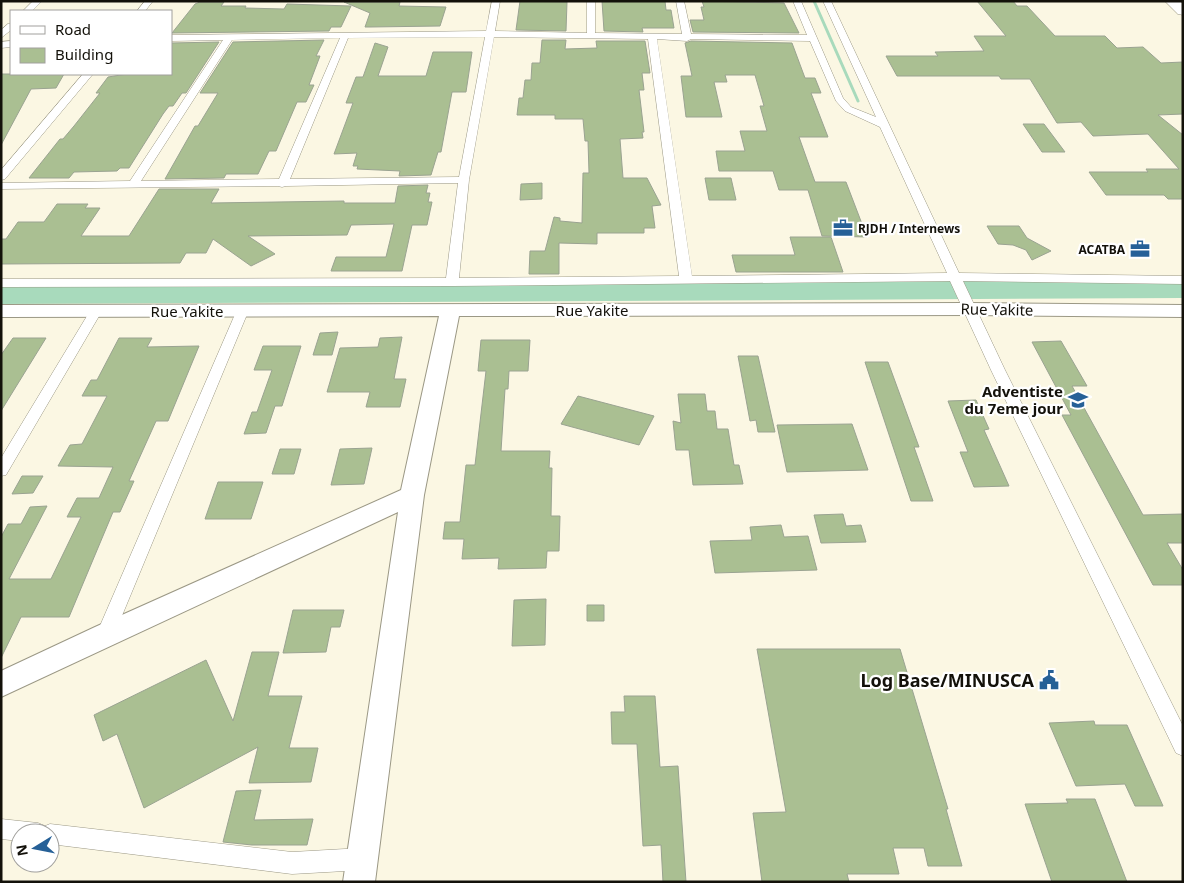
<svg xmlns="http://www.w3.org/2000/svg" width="1184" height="883" font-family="'Noto Sans',sans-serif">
  <rect width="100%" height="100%" fill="#fbf7e3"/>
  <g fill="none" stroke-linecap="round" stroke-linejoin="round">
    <!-- stream -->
    <path stroke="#a8dabc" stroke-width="3" d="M814,1L858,101"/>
    <!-- river -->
    <path fill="#a8dabc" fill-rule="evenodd" d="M1183,280V298L1,304V286Z"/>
  </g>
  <!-- building -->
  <path fill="#aabf92" stroke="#9aa391" d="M520,1L567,2L566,31L516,30Z
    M602,1H665L666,10H671L674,28H642L643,32L604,31Z
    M702,1L784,3L799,33L693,32L690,20H704L701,7H704Z
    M977,1H1013L1017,6H1027L1055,36H1105L1117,48L1143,47L1161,63L1183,62V114L1158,115L1183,135V199H1168L1164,195H1106L1089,172H1148L1146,169H1179L1148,134L1093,136L1081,122L1057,123L1030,79H1001L999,76H897L886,56H938L935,52L984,51L974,36H1006Z
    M200,2H224L221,6H246L245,8L284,9L287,4L351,6L341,27H331L329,31L172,33L195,4Z
    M344,2H400L399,6L446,7L440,26L370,27H365L370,13Z
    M324,40L316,56H320L309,85H314L306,102H297L276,151H269L258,174H226L224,178L165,179L195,126H198L218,93H200L233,42Z
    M542,40H566L565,49L597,48L596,41H645L650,73H642L644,90H639L644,132H642L643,138L620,139L623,178H647L661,205L652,206L655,228H644V233H597V244L559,243V274H529L530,251H545L554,217L560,218V221L582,223L583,173H589L588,141H585L583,119H555V115H517L519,98H523L525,80H531L532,63H540Z
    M691,41L792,43L805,78H815L821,93H811L828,137H799L815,182H846L867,237L822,236L808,190H779L773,171H719L716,151H745L740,131H767L760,106H764L755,75H725L727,82H714L722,117H686L681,76H692L685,43Z
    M219,42L186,93H182L173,106H169L163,114L129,168H120L117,171L74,172L69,178H29L60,139H63L74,126L100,93H96L108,77L127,74H171V43Z
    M375,43L388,47L378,76H426L433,52H472L466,92H452L441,152H438L431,175L399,176L400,171L357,169L358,166H353L357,153L334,154L353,103H346L356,77H363Z
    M1,74H64L56,88L31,89L1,145Z
    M1023,124H1044L1065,152H1042Z
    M705,178H731L736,200H709Z
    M542,183V199L520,200L521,184Z
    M428,185L426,193H430L428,202H432L427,225H412L402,271H331L336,257H386L394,224L351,225L347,235L248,236L275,254L251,266L213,239L206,253H186L180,263L1,264V239H6L18,222H44L57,204H88L85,208H100L81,236H129L159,189H219L211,203L344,201V203H395L398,186Z
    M987,226H1019L1027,238L1051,251L1032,260L1026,250L1013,245L998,244Z
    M790,237H831L843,272H736L732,255H795Z
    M338,332L332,355H313L320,333Z
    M402,337L394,379H406L400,407H366L370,392H327L340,348L378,347L380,338Z
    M13,338H46L1,411V355Z
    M119,338H152L147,347L199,346L168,421H156L129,481H134L120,512H113L69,617H21L1,658V537L8,524H21L30,507L47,506L9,579H51L81,517H67L77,498H99L113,467L58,466L70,445L82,444L107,396H82L91,380H97Z
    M481,340H530L528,371H509L508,389H505L501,451H550L549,468H552L551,516H560L559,551H547L546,568L498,569L499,558L462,559L464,539H443L445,522H460L466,465H475L486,371H478Z
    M1061,341L1087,386H1072L1143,515L1183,514V543H1167L1183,570V585H1153L1062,415H1071L1032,342Z
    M263,346H301L282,406H275L266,433L244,434L252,412H257L272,370H254Z
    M738,356H758L775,432H758L756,420L750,421Z
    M865,362H888L919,447H914L933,501H911Z
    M678,394H705L707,411H715L717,429H728L734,465H739L743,484L693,485L689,450H676L673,421L681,423Z
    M578,396L654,416L639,445L561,424Z
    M976,400L989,429L984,430L1009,486L974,487L960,452H968L948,401Z
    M852,424L868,470L787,472L777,425Z
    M372,448L364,484L331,485L340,449Z
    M280,449H301L294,474H272Z
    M22,476H43L33,493L12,494Z
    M218,482H263L251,519H205Z
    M843,514L846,526L861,525L866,542L821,543L814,515Z
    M781,525L784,537L808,536L817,570L715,573L710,541L752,540L750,527Z
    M546,599L545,645L512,646L514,600Z
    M587,605H604V621H587Z
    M293,610H344L340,627H331L326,652L283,653Z
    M757,649H900L948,809H946L962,866H928L924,848H893L899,874H847L849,882H762L753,813L786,812Z
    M252,652H279L268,696H302L289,748H318L311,782L249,783L258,747L144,808L117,734L103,741L94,715L206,660L233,721Z
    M624,696H655L660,767L678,766L686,882H663L661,845L643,846L637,744H612L611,712H625Z
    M1094,721L1095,725H1127L1163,806H1135L1125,784L1076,786L1049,723Z
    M261,790L254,820L313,819L307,845H252L223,842L236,791Z
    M1066,799H1095L1127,882H1052L1025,804L1068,803Z"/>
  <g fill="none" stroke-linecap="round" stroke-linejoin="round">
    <defs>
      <path id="street" d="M33,1H42L32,11H23Z
        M145,1H153L145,11H137Z
        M492,1H500L495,31L587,33V1H595V33L682,34L676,1H684L691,34L807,35L793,1H801L843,98L851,107L876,117L823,1H831L959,273L1183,276V284L963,281L1005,370L1183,726V756L1176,753L991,370L950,281L452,286L1,287V279L446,278L458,183L286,186L282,187L278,186L1,189V183L130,181L223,40L171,41V35L486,31ZM485,37L459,177L290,179L348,38ZM494,37L648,39L679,276L459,278L469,180ZM340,38L279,179L141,181L232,40ZM657,39L687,41L691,39L810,41L836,101L845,111L880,127L947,273L692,276Z
        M8,24H11V30L1,38V30Z
        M11,41V47L1,48V42Z
        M83,74H93L5,179L1,180V170Z
        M96,307L102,311L6,475L1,476V458L90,311Z
        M242,308L248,312L114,635L111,640L105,643L99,640L96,635L236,312Z
        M1,819L38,823L45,826L50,824L292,852L363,848L371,851L374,859L371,867L363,870L292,874L50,844V833H20V841L1,839Z"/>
      <path id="secondary" d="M971,303L1183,305V317L971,315L459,316L424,495L375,882H343L398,512L1,697V671L95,627L401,490L439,316L1,317V305Z"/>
      <path id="primary" d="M1165,1H1180L1183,4V15L1178,14Z"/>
    </defs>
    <!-- street casing -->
    <use href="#street" stroke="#9b9885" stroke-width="1"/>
    <!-- secondary casing -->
    <use href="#secondary" stroke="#9b9885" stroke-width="2"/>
    <!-- primary casing -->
    <use href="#primary" stroke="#9b9885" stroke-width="1"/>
    <!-- street -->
    <use href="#street" fill="#fff" fill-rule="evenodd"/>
    <!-- secondary -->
    <use href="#secondary" fill="#fff" fill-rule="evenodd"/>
    <!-- primary -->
    <use href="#primary" fill="#fff" fill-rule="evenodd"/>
  </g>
  <!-- icons -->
  <defs>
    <symbol id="office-bare" viewBox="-9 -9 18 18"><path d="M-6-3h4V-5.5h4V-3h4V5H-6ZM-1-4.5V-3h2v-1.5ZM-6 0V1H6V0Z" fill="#266097" stroke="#fff" stroke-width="2.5" paint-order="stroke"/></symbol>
    <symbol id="school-bare" viewBox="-9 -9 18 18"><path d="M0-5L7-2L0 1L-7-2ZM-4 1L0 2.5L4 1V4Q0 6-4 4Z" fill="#266097" stroke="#fff" stroke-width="2.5" paint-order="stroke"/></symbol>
    <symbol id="civic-bare" viewBox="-9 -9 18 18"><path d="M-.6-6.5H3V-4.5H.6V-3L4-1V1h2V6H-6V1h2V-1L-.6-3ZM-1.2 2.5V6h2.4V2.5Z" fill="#266097" stroke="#fff" stroke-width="2.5" paint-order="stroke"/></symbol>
  </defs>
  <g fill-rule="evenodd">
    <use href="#office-bare" x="829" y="214" width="28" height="28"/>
    <use href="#office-bare" x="1126" y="235" width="28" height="28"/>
    <use href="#school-bare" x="1064" y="386" width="28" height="28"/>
    <use href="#civic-bare" x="1035" y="666" width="28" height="28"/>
  </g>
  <g text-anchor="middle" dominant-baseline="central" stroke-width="4.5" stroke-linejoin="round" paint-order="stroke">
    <!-- far-poi labels -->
    <g font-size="12" font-weight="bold" fill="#13110a" stroke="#fff" text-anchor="start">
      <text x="858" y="228">RJDH / Internews</text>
      <text x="1125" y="249" text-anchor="end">ACATBA</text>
    </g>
    <!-- street labels -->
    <g font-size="15" fill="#13110a" stroke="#fff">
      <text transform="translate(997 309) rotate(1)">Rue Yakite</text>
      <text x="592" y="310">Rue Yakite</text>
      <text x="187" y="311">Rue Yakite</text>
    </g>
    <!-- poi labels -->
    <g font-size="15" font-weight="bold" fill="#13110a" stroke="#fff" text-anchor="end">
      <text x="1063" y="391">Adventiste<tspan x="1063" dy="17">du 7eme jour</tspan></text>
    </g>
    <!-- near-poi labels -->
    <g font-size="18" font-weight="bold" fill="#13110a" stroke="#fff" text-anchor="end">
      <text x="1034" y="680">Log Base/MINUSCA</text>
    </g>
  </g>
  <!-- border -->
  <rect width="1184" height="883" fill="none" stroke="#13110a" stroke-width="5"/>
  <!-- legend -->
  <rect x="10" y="10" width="162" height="65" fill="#ffffff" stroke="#a1a09d"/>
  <rect x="20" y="26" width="25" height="8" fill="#ffffff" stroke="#a1a09d"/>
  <text x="55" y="35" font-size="15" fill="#13110a">Road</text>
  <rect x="20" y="48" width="25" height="15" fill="#aabf92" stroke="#a1a09d"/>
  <text x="55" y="60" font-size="15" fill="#13110a">Building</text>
  <!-- north arrow -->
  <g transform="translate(35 848) rotate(260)"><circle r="24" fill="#ffffff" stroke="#a1a09d"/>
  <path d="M0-4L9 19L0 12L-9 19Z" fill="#266097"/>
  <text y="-8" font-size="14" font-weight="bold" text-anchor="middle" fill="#13110a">N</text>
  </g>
</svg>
